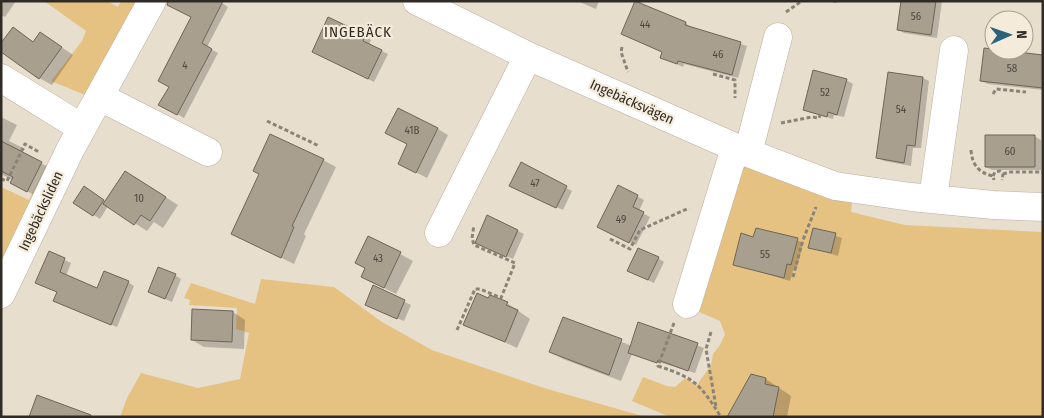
<svg xmlns="http://www.w3.org/2000/svg" width="1044" height="418" font-family="'Fira Sans Condensed',sans-serif">
  <rect width="100%" height="100%" fill="#e8decd"/>
  <!-- green -->
  <path fill="#e6c282" d="M44,1H107L118,7L121,1H143L90,97L51,81L82,41L86,31Z
    M46,165L52,168L1,282V187L29,200Z
    M742,165L853,195L851,212L905,225L1043,232V417H670L632,401L643,377L667,386L675,387L685,378L697,385L711,365L713,354L720,345L725,334L720,321L697,311Z
    M261,279L334,287L382,322L432,350L544,388L646,417H120L127,398L141,373L198,388L240,379L249,333L236,329L237,308L189,305L190,300L184,298L191,283L255,304Z"/>
  <!-- shadow -->
  <path fill="#0003" d="M1,1H16L5,17L1,15Z
    M219,1L228,7L207,47L218,53L184,118L166,108L170,87L192,17Z
    M577,1H599L596,9Z
    M902,1H942L937,38L904,33L898,30Z
    M636,2L686,23L691,28L747,46L738,78L684,64L683,67L661,57L663,52Z
    M13,29L34,42L41,33L73,55L52,85L39,78Z
    M365,36L371,40L369,45L388,54L374,82L319,55Z
    M1043,56V90L988,84L981,81Z
    M889,73L923,78L929,81L921,148H913L911,166L884,161L878,158Z
    M846,80L853,84L844,117L834,115L833,119L804,110Z
    M1,117L17,125L9,141L25,149L22,153L48,167L34,195L12,183L13,180L1,174Z
    M438,129L448,135L427,178L410,169Z
    M1034,136L1041,140V170H992L986,167Z
    M323,160L336,167L304,234L306,236L294,264L232,234Z
    M521,164L572,191L563,210L516,189Z
    M137,179L178,205L163,228L154,222L147,231L108,206L100,219L74,202L90,191L106,202Z
    M618,186L644,200L639,211L650,217L636,245L605,230Z
    M814,229L842,238L838,256L810,247Z
    M518,231L524,234L513,259L483,246Z
    M754,238L797,240L803,243L797,268L794,267L790,281L734,264Z
    M49,253L71,263L66,276L98,289L128,282L134,286L117,327L61,304Z
    M400,254L413,261L396,294L362,277Z
    M658,258L664,262L654,283L635,274Z
    M175,275L181,279L172,302L156,295Z
    M373,287L411,305L404,321L372,308Z
    M507,303L530,319L517,348L465,324Z
    M233,312L245,320L244,349L204,347L192,340Z
    M563,318L632,346L639,323L704,348L695,373L632,354L621,381L563,359L551,352Z
    M752,376L766,379L791,396L787,417H735Z"/>
  <!-- building -->
  <path fill="#a89f8f" stroke="#6e6556" d="M168,1H223L202,43L212,49L177,115L158,105L169,87L158,81L191,17L167,5Z
    M635,1L686,22L685,25L741,42L732,75L678,61L677,64L660,58L662,52L621,34Z
    M901,1H936L931,35L897,30Z
    M328,17L366,35L363,41L382,50L368,79L312,52Z
    M13,27L33,42L40,32L62,47L39,79L1,52V43Z
    M984,48L1043,55V88L980,81Z
    M813,70L847,79L837,115L828,112L827,117L803,110Z
    M888,72L923,77L915,146L907,145L904,163L876,158Z
    M398,108L438,128L416,173L398,164L407,144L385,133Z
    M270,134L324,159L292,226L294,227L281,258L231,234L259,174L253,171Z
    M985,135H1035V167H985Z
    M1,141L42,162L27,192L10,183L13,177L1,171Z
    M521,162L567,186L556,208L509,186Z
    M125,171L166,197L150,221L141,215L134,225L103,204Z
    M618,185L638,195L633,207L644,212L629,243L597,227Z
    M84,186L104,200L93,216L73,203Z
    M487,215L518,230L506,257L475,243Z
    M756,228L798,238L791,265L787,264L784,278L733,265L741,233L753,237Z
    M813,228L836,233L831,253L808,248Z
    M368,236L401,252L384,288L361,277L365,268L355,263Z
    M638,248L659,257L648,280L627,271Z
    M49,251L65,258L60,272L97,288L104,271L129,281L111,325L53,301L57,292L35,283Z
    M158,267L176,274L165,299L148,292Z
    M373,285L405,300L397,319L365,305Z
    M477,293L488,298L490,295L508,302L506,305L518,310L505,342L463,325Z
    M192,309L233,311L232,342L191,340Z
    M563,317L622,339L609,375L549,352Z
    M638,322L698,343L688,371L658,360L657,363L628,353Z
    M751,374L766,378L765,384L779,387L773,417H727Z
    M37,395L91,415L90,417H29Z"/>
  <g fill="none" stroke-linecap="round" stroke-linejoin="round">
    <defs>
      <path id="minor" d="M417,1L528,56L748,153L835,186L911,197L993,205L1043,207
        M1,78L82,128
        M100,97L208,152
        M748,153L778,37
        M933,198L954,50
        M439,233L528,56
        M1,294L70,150L152,1
        M687,304L735,148"/>
    </defs>
    <!-- minor casing -->
    <use href="#minor" stroke="#b9af9f" stroke-width="29"/>
    <!-- path -->
    <path stroke="#8a8377" stroke-width="3" stroke-dasharray="4 2.5" stroke-linecap="butt" d="M833,1H839
      M786,12L802,1
      M622,47L621,52L628,72
      M713,74L735,80V98
      M993,94L996,89L1026,92
      M267,121L319,146
      M781,123L812,117L819,118L820,115
      M971,150C972,165 979,173 993,176L994,180
      M1003,174L1009,172H1043
      M993,176L995,172L1000,171L1003,174L1002,180
      M1,179L7,181L25,144L39,152
      M610,239L630,249L640,230L689,208
      M793,277L803,240L816,207
      M674,323L658,366C695,378 700,384 721,417
      M457,330L475,289H480L501,298L515,263L474,245L472,238L474,225
      M711,332L706,349L716,407"/>
    <!-- minor -->
    <use href="#minor" stroke="#fff" stroke-width="28"/>
  </g>
  <g text-anchor="middle" dominant-baseline="central" stroke-width="4.5" stroke-linejoin="round" paint-order="stroke">
    <!-- number labels -->
    <g font-size="11" fill="#4e4940">
      <text x="916" y="16">56</text>
      <text x="645" y="24">44</text>
      <text x="718" y="54">46</text>
      <text x="185" y="65">4</text>
      <text x="1012" y="68">58</text>
      <text x="825" y="92">52</text>
      <text x="901" y="109">54</text>
      <text x="412" y="130">41B</text>
      <text x="1010" y="151">60</text>
      <text x="535" y="183">47</text>
      <text x="139" y="198">10</text>
      <text x="621" y="219">49</text>
      <text x="765" y="254">55</text>
      <text x="378" y="258">43</text>
    </g>
    <!-- street labels -->
    <g font-size="14" fill="#302c25" stroke="#f5ebda">
      <text transform="translate(632 102) rotate(24)">Ingebäcksvägen</text>
      <text transform="translate(41 211) rotate(-65)">Ingebäcksliden</text>
    </g>
    <!-- neighbourhood labels -->
    <g font-size="15" letter-spacing="1" fill="#302c25" stroke="#f5ebda">
      <text x="358" y="32">INGEBÄCK</text>
    </g>
  </g>
  <!-- border -->
  <rect width="1044" height="418" fill="none" stroke="#302c25" stroke-width="5"/>
  <!-- north arrow -->
  <g transform="translate(1009 35) rotate(88)"><circle r="24" fill="#f5ebda" stroke="#a69f92"/>
  <path d="M0-4L9 19L0 12L-9 19Z" fill="#2b637d"/>
  <text y="-8" font-size="14" font-weight="bold" text-anchor="middle" fill="#302c25">N</text>
  </g>
</svg>
